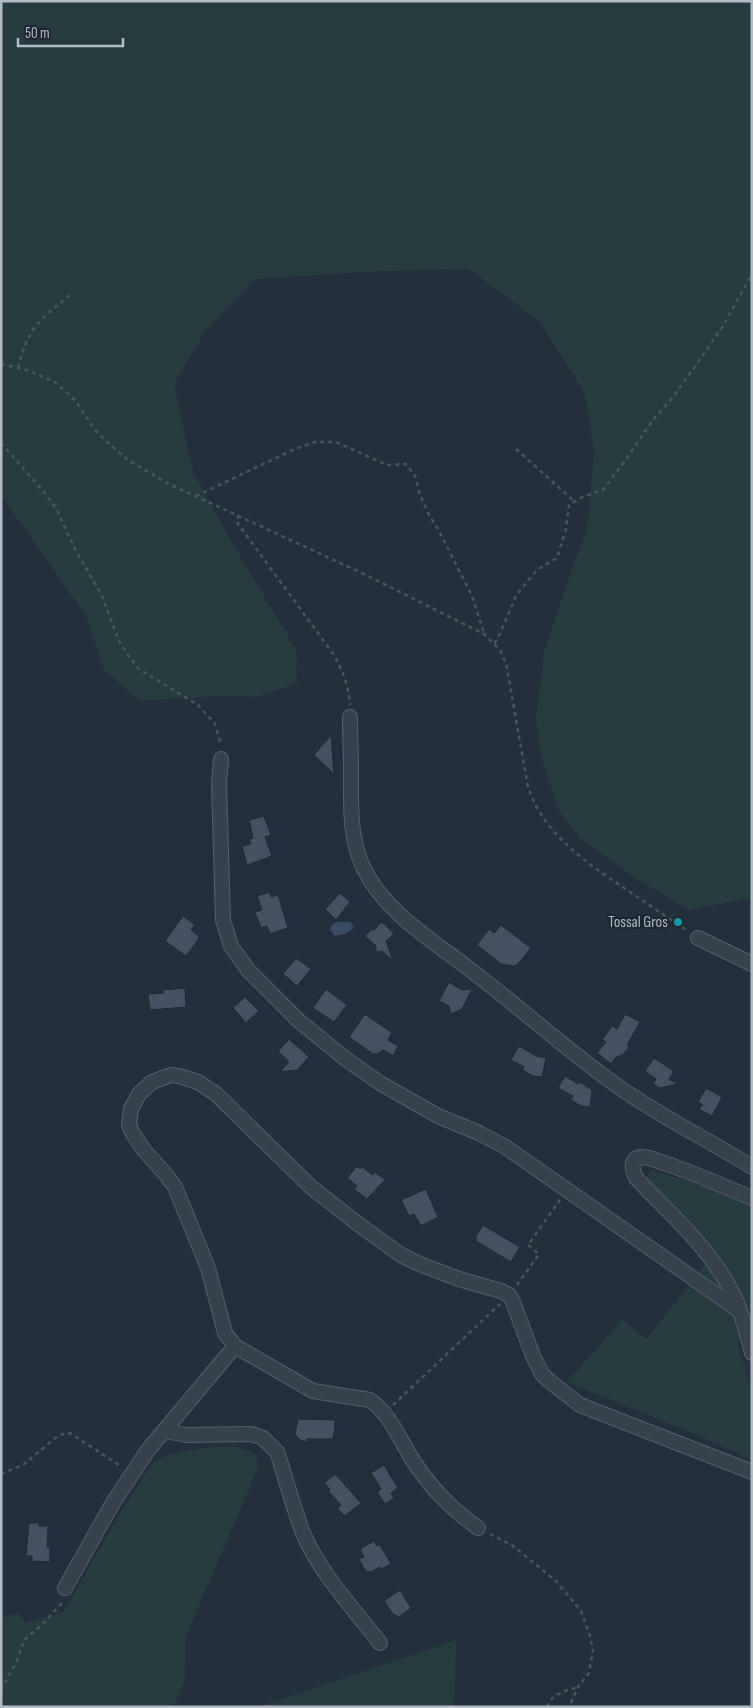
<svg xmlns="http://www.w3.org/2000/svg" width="753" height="1708" font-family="'Sofia Sans Condensed',sans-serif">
  <rect width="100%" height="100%" fill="#242f3e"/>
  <!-- green -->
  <path fill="#263c3f" d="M1,1H752V901L744,899L689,910L637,879L581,839L559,811L542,760L536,720L544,652L567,583L587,530L594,452L585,394L539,321L469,269L381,271L256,279L206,330L174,384L193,472L234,546L296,649L297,683L257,697L219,696L141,701L104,670L86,616L1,495Z
    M651,1170L714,1189L752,1208V1338L737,1342L752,1390V1460L700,1436L567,1382L622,1320L647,1339L714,1252L700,1233L646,1178Z
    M212,1447H237L255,1454L259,1466L186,1636L185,1680L176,1701L171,1707H1V1618L18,1613L25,1622L64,1612L116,1520L153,1462L174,1453Z
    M456,1640L454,1707H258Z"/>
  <!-- water -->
  <path fill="#394c67" d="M336,922H351L354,928L345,934L335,936L330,930L331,926Z"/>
  <!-- building -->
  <path fill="#455162" stroke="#1f2835" d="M331,735L334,774L314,755Z
    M264,816L271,835L265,837L272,856L247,865L242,846L251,844L249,839L253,838L249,820Z
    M270,892L271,897L278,895L288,928L270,934L267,926L261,928L255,912L262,910L257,896Z
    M340,893L350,902L336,920L325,909Z
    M183,916L195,925L191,930L200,937L186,956L165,941Z
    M379,920L380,924L382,922L394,934L386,941L393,961L382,951L376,952V946L365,936L372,929L374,930L378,926Z
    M501,925L531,948L517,965L513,966L501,964L477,945L489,929L494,933Z
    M296,958L311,969L297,986L283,974Z
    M449,982L462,990L472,989L462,1009L451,1014L449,1006L439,1001Z
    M185,988L186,1007L150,1010L148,994L163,993V990Z
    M326,989L347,1005L334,1022L313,1008Z
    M245,997L259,1011L246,1023L233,1008Z
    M365,1014L392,1033L388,1040L398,1046L393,1056L383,1050L377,1054H373L349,1037Z
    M625,1014L640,1022L627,1045L629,1047L623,1055L616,1057L611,1064L597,1053L606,1042L602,1040L612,1026L617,1029Z
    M289,1039L309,1057L297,1070L280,1072L289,1062L278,1051Z
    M519,1046L536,1056L546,1058L542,1077L533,1076L522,1070L524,1067L511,1060Z
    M654,1058L674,1071L669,1079L678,1084L660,1088L653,1084L656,1079L645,1071Z
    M565,1076L578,1084L580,1082L592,1090L590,1107L581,1106L571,1100L573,1096L558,1088Z
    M706,1088L722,1097L712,1116L699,1109L703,1105L698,1102Z
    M357,1166L360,1169L362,1167L373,1175L375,1172L385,1180L367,1199L354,1189L357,1186L347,1178Z
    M426,1189L438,1217L421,1226L414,1214L409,1216L401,1200Z
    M483,1225L520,1247L511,1262L476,1241L477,1239L475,1238Z
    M298,1419L335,1420V1432H334L333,1439H307V1442L300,1440L295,1434Z
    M384,1465L398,1488L391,1493L394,1498L385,1504L377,1492L381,1489L371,1473Z
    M335,1474L361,1503L345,1516L337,1509L341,1505L328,1491L330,1489L324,1483Z
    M29,1523H39V1526H48L47,1547L50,1546V1562L32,1561V1556H26Z
    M374,1541L377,1546L380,1545L391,1564L381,1569L380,1567L371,1572H368L363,1567L359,1559L364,1557L360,1549Z
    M400,1590L411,1608L399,1617L393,1614L384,1601Z"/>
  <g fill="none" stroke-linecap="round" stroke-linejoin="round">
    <defs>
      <path id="minor" d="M350,717C350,735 351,753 351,770C351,803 349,836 363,867C386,915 437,943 477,975C524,1011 568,1051 616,1085C659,1116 707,1139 752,1167
        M221,759L219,783L223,920L231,946L248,970L299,1021L347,1060L380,1083L438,1116L479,1133L504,1146L740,1311
        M698,938L752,964
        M752,1198C723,1186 694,1173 664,1163C657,1161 649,1157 642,1157C629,1158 632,1170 636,1178C670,1214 709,1247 732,1292C742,1311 746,1332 752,1353
        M165,1431L187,1435L252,1434L263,1438L277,1452C286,1479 293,1507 303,1533C320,1573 353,1608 380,1643
        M478,1528C449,1507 431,1488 412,1459C399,1438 390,1414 370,1400L313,1391L235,1346L225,1333L208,1268L175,1187L167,1176L144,1150L133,1134L129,1125L131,1109L139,1094L152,1082L171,1075L179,1076L198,1082L216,1094L311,1187L358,1224L401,1255L417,1263L459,1279L501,1291L509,1295L513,1302L533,1356L542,1374L548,1380L580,1405L752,1472
        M65,1588L114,1501L148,1450L235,1346"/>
    </defs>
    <!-- minor casing -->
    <use href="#minor" stroke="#565f6c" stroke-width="16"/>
    <!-- path -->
    <path stroke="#44595c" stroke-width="2.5" stroke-dasharray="4 4" stroke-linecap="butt" d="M1,364L27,370L55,382L75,400L95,430L108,443L128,460L167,483L362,573L484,634L500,650L506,663L528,787C544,835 587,863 627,890C648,904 668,918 688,931
      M18,368C28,327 39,321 70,295
      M1,443L44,492L56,508L75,549L102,596L119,641L127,654L139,669L198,705L215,724L221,745
      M516,449L575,502
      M196,496L295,449L315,442H336L387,465L406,464L415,476L420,495L429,515L438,529L472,596L484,633
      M239,515L236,521L334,655C343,671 349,687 350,705
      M494,643L497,640L517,594L537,570L557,558L566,529L569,505L580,498L603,490L627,458L652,421L673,397L696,365L723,326L752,274
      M517,1285L539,1254L528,1245L560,1200
      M393,1405L500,1304
      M1,1474L23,1465L59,1435L70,1433L122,1467
      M490,1534L513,1546L556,1581L581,1611L590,1636L593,1650L589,1673L578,1687L569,1707
      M1,1690L17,1661L24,1640L44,1623L61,1604L62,1600
      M547,1707C552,1693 565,1691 578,1687"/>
    <!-- minor -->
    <use href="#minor" stroke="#38414e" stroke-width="14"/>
  </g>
  <!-- markers -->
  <circle fill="#0f9aa8" stroke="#1d2633" stroke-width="2" cx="678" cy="922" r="5"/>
  <g text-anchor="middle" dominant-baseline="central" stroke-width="4.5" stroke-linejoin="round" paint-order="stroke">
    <!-- poi labels -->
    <g font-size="16" fill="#b4bcc9" stroke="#1d2633" text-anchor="end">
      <text x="668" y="922">Tossal Gros</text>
    </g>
  </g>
  <!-- border -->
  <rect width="753" height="1708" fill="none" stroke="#b4bcc9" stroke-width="5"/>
  <!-- scale -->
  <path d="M18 38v8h105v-8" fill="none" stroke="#b4bcc9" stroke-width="2.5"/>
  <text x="25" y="38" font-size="15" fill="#b4bcc9" stroke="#1d2633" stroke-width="4" paint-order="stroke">50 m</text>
</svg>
